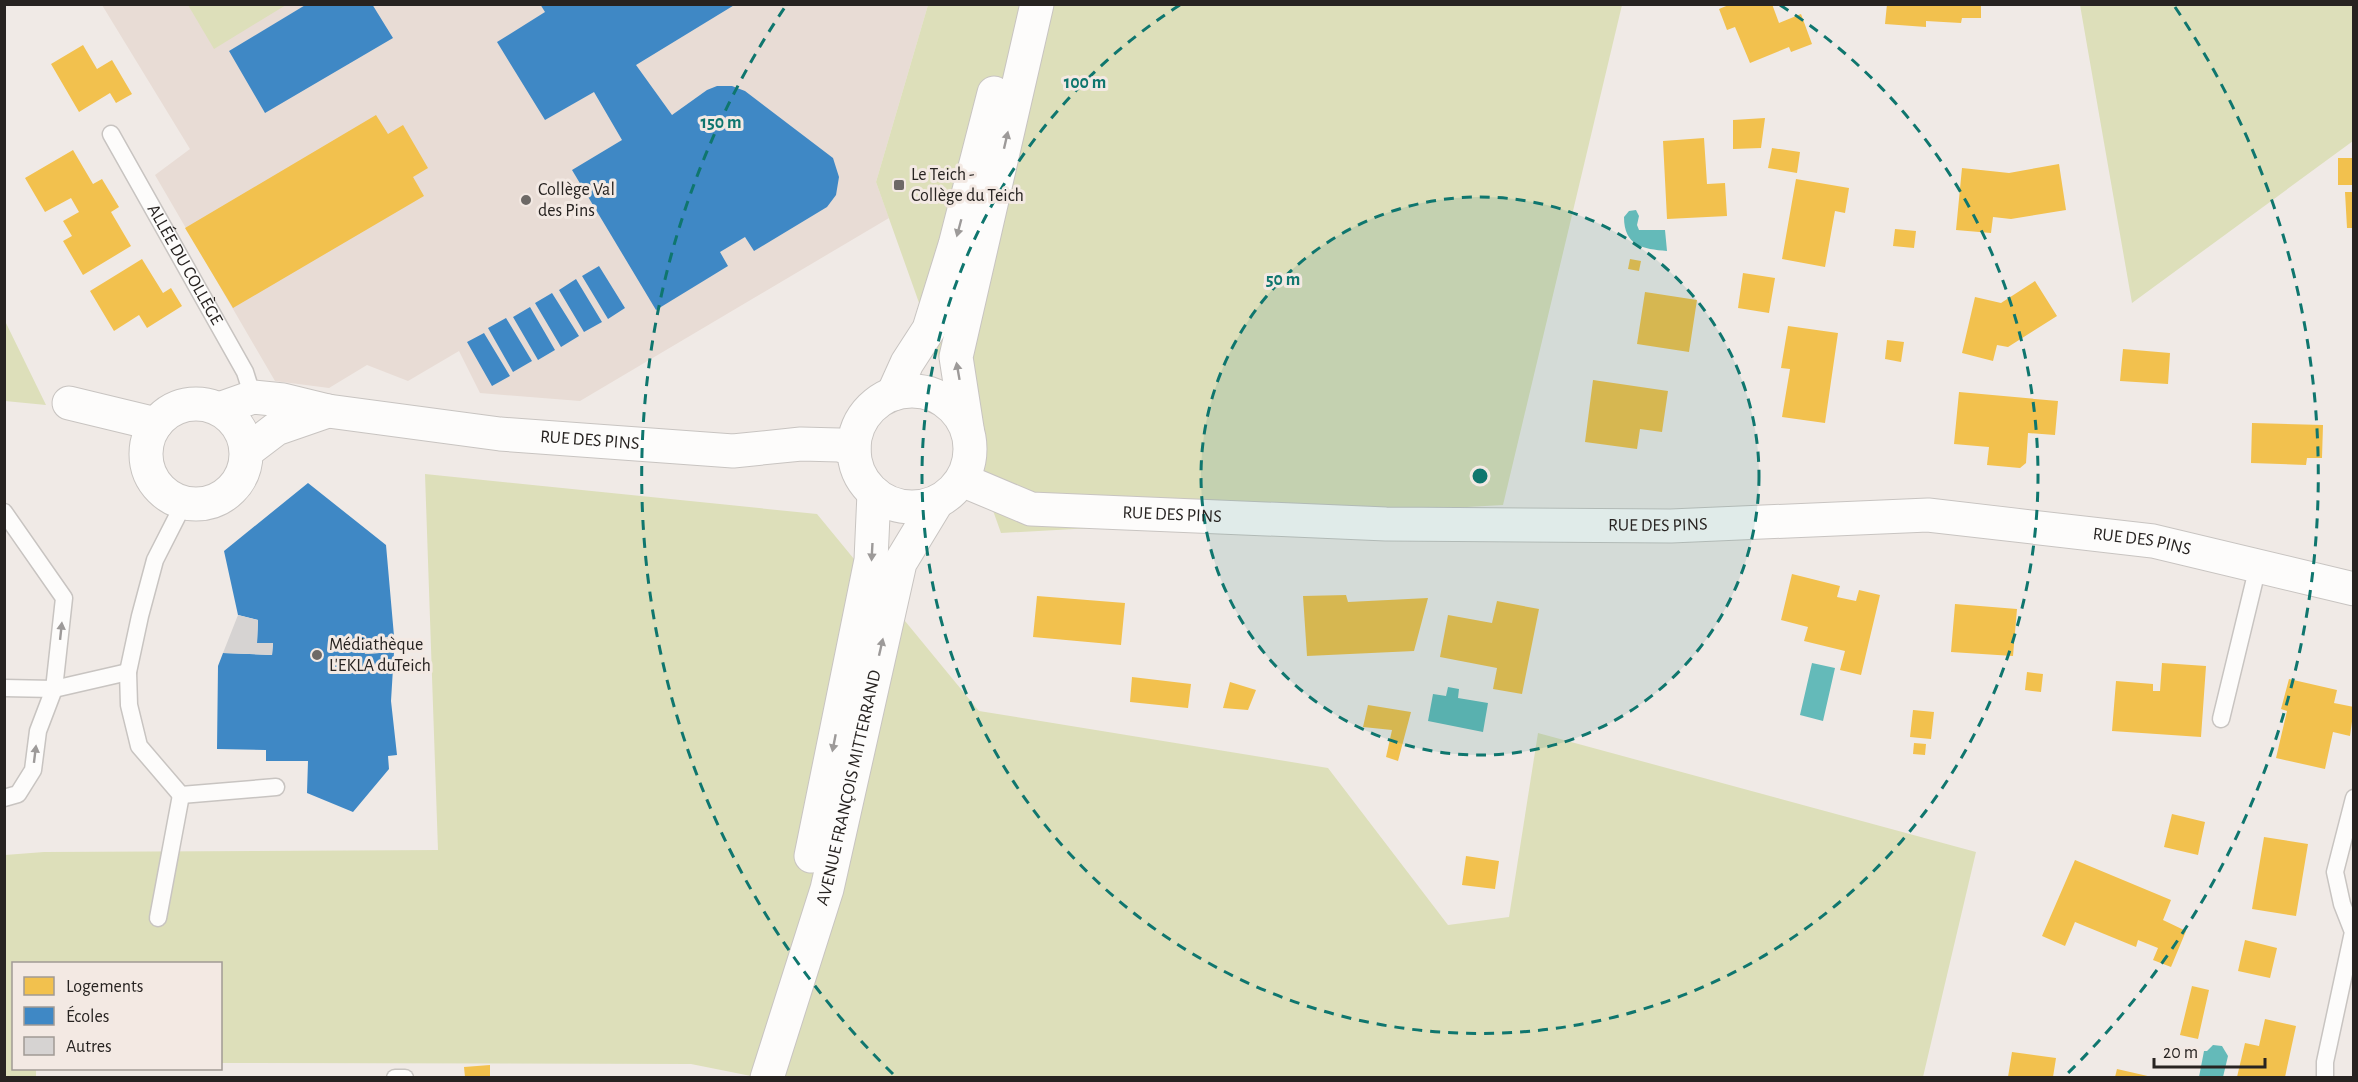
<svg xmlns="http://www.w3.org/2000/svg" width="2358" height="1082" font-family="'Alegreya Sans',sans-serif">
  <rect width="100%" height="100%" fill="#f0eae6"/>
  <!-- built -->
  <path fill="#e8dcd5" d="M102,5H928L876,182L889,218L580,401L480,393L459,351L408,381L367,365L329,388L275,381L155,175L190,149Z"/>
  <!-- green -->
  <path fill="#dddfba" d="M188,5H286L214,49Z
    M928,5H1622L1503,505L1001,533L876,182Z
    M2080,5H2353V141L2132,303Z
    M4,321H5L46,405L5,401Z
    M425,474L817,514L979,711L1328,768L1448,925L1509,917L1538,733L1976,852L1923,1077L761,1078L691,1064L221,1063L220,964H14V1068L36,1069V1077L5,1078V855L44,852L438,850Z"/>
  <!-- water -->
  <path fill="#64bab9" d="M1636,210L1639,216L1637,225L1639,230H1665L1667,251C1643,249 1624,246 1624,217L1629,211Z
    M1812,663L1835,668L1823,721L1800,715Z
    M1448,687L1459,689L1458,698L1488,703L1483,732L1428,721L1433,694L1446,696Z
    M2213,1045L2222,1046L2228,1056L2223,1077H2199L2204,1051H2207Z"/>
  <!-- homes -->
  <path fill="#f2c14e" d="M1731,4H1772L1779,23L1801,14L1812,44L1791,52L1789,47L1750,63L1735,27L1727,30L1719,9Z
    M1887,4H1981V18H1962L1961,23L1926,21V27L1885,24Z
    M83,45L97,69L112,60L132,94L116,103L110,93L79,112L51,64Z
    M376,115L388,134L403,125L428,168L413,177L424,196L233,308L185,228Z
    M1765,118L1761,148L1733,149V120Z
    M1704,138L1707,184L1725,183L1727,216L1667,219L1663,141Z
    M1772,148L1800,152L1797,173L1768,168Z
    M73,150L93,184L102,179L119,207L111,212L131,246L83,275L63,241L72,236L63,221L79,212L71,198L45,212L25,178Z
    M2338,158H2354V185H2338Z
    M2059,164L2066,210L2011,219L1993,217L1991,233L1956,230L1962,168L2009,173Z
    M1796,179L1849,188L1845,213L1835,211L1825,267L1782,259Z
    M2345,192H2354V228H2347Z
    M1895,229L1916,231L1914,248L1893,246Z
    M142,259L163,293L171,288L182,306L147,328L139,315L114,331L90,291Z
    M1630,259L1641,261L1639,271L1628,269Z
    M1743,273L1775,278L1769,313L1738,308Z
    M2035,281L2057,316L2008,347L1997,345L1993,361L1962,353L1975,297L2001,303Z
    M1645,292L1697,300L1689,352L1637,344Z
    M1788,326L1838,333L1825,423L1782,417L1790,369L1781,368Z
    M1887,340L1904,342L1901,362L1885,359Z
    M2123,349L2170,353L2168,384L2120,381Z
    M1593,380L1668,391L1662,432L1640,429L1637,449L1585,442Z
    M1959,392L2058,401L2055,435L2028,433L2026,463L2020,468L1987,465L1989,447L1954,444Z
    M2252,423L2323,425L2322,458H2307L2306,465L2251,463Z
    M1792,574L1840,586L1837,597L1856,601L1859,590L1880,595L1861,675L1840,670L1845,651L1804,641L1808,627L1781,620Z
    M1346,595L1348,602L1428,598L1414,651L1307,656L1303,596Z
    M1037,596L1125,603L1121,645L1033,637Z
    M1497,601L1539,609L1522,694L1493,689L1497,668L1440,657L1448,615L1492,623Z
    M1955,604L2017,609L2013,656L1951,652Z
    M2162,663L2206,666L2201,737L2112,731L2116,681L2153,684V691H2160Z
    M2027,672L2043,674L2041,692L2025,690Z
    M1132,677L1191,684L1188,708L1130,702Z
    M2289,679L2337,690L2334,703L2354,707L2350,736L2333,732L2325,769L2276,758L2287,711L2281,709Z
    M1230,682L1256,690L1248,710L1223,708Z
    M1368,705L1411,712L1398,761L1386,757L1392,730L1363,727Z
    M1913,710L1934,712L1931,739L1910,737Z
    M1914,743L1926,744L1925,755L1913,754Z
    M2172,814L2205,822L2198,855L2164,847Z
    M2264,837L2308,844L2296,916L2252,909Z
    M1466,856L1499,861L1495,889L1462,885Z
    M2075,860L2171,900L2163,920L2186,931L2171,967L2153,960L2158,948L2138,940L2136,947L2075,922L2065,946L2042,936Z
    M2245,940L2277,948L2270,978L2238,971Z
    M2192,986L2209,990L2198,1039L2180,1035Z
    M2265,1019L2296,1026L2285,1077H2237L2245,1043L2259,1046Z
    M2012,1052L2056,1058L2053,1077H2008Z
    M490,1065V1077H465L464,1067Z
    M2117,1069L2152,1077H2115Z"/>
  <!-- schools -->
  <path fill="#3f88c5" d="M307,4H372L393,38L265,113L229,51Z
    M540,4H736L636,65L672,115L707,90L717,86H732L745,91L833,158L839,177L836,195L827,207L754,251L745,237L720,252L728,266L656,310L572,170L622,140L594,92L545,120L497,42L545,12Z
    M599,266L625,308L608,319L582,276Z
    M576,279L602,322L584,332L559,290Z
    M552,293L579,336L561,347L535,303Z
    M530,307L555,350L538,360L513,317Z
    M506,318L532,361L513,372L488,328Z
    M484,333L510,376L492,386L467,342Z
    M308,483L386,545L394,636L363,641L365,654L394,652L391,701L397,755L388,756L389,769L353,812L307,793L308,761H266V750L217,749L218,666L223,653L272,655L273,643H257L258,620L238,615L224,551Z"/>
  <!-- building -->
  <path fill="#d6d3d2" d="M238,615L258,620L257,643H273L272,655L223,653Z
    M394,636V652L365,654L363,641Z"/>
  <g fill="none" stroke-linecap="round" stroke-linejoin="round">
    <defs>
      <g id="service">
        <path id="s1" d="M111,134L245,372L253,397"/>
        <path d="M184,503L155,560L140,616L128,672L129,705L139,746L181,795L276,787"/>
        <path d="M4,512L64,598L54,689L38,731L33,770L18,794L4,798"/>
        <path d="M4,688L54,689L128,672"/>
        <path d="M2221,719L2258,566"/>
        <path d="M158,918L181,795"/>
        <path d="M395,1078H405"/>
        <path d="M2325,1078V1062L2353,932L2342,904L2335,872L2354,798"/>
      </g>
      <g id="minor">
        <path d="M69,403L156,424"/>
        <circle cx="196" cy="454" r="50"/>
        <path id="s2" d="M219,409L253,397L283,400L328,411L500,434L733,451L801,444L839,445L854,449"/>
        <path d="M247,451L276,429L328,411"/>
        <path id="s3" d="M962,480L1031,509L1386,524L1671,526L1928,515L2153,541L2354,589"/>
      </g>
      <g id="secondary">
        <circle cx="912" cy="449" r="58"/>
        <path d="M893,394L907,363L929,329L955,245L994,93"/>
        <path d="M967,428L956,357L1037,4"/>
        <path d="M811,856L871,560L874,493"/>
        <path id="s4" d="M767,1078L827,889L900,563L937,502"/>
      </g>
    </defs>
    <!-- service casing -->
    <use href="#service" stroke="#c8c4c1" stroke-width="19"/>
    <!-- minor casing -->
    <use href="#minor" stroke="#c8c4c1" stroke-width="35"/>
    <!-- secondary casing -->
    <use href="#secondary" stroke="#c8c4c1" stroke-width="35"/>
    <!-- service -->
    <use href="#service" stroke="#fdfcfb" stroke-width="16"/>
    <!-- minor -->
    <use href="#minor" stroke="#fdfcfb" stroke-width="33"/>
    <!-- secondary -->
    <use href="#secondary" stroke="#fdfcfb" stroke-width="33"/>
  </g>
  <!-- one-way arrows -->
  <defs><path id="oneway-solid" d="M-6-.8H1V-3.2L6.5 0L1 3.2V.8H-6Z" transform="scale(1.5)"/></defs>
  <g fill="#9d9a99">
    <use href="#oneway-solid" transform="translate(1006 140) rotate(-77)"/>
    <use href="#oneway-solid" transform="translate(959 228) rotate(105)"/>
    <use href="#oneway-solid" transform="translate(958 371) rotate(-100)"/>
    <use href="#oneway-solid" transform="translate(872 552) rotate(93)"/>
    <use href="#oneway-solid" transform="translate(61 631) rotate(-84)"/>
    <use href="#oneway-solid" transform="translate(881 647) rotate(-77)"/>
    <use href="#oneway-solid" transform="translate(834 743) rotate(101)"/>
    <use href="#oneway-solid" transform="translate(35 754) rotate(-83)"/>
  </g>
  <!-- distance rings -->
  <circle cx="1480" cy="476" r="279" fill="#0f766e" fill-opacity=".12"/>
  <g fill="none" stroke="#0f766e" stroke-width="3" stroke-dasharray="10 8">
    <circle cx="1480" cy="476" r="279"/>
    <path d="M1780 5A558 558 0 1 1 1180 5"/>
    <path d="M893 1074A838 838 0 0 1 785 7M2175 7A838 838 0 0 1 2067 1074"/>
  </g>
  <!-- markers -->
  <g fill="#6d6966" stroke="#f3e9e3" stroke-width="2">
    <rect x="893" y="179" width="12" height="12" rx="3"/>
    <circle cx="526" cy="200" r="6"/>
    <circle cx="317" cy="655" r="6"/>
  </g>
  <g text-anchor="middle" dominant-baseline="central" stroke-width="6" stroke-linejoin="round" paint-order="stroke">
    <!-- poi labels -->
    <g font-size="18" fill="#272321" stroke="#f3e9e3" text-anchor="start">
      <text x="911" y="175">Le Teich -<tspan x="911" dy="21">Collège du Teich</tspan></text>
      <text x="538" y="190">Collège Val<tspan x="538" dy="21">des Pins</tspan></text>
      <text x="329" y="645">Médiathèque<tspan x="329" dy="21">L'EKLA duTeich</tspan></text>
    </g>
    <!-- street labels -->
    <g font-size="18" fill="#272321" stroke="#f3e9e3">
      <text stroke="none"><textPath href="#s1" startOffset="150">ALLÉE DU COLLÈGE</textPath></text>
      <text stroke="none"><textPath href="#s2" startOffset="376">RUE DES PINS</textPath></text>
      <text stroke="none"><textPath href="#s3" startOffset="216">RUE DES PINS</textPath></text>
      <text stroke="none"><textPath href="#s3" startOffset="702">RUE DES PINS</textPath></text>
      <text stroke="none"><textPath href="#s3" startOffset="1188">RUE DES PINS</textPath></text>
      <text stroke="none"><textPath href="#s4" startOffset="302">AVENUE FRANÇOIS MITTERRAND</textPath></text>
    </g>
  </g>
  <circle cx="1480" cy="476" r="9" fill="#0f766e" stroke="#f3e9e3" stroke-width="3"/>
  <g font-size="18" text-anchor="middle" font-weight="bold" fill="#0f766e" stroke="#f3e9e3" stroke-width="6" stroke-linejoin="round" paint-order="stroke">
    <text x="1085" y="88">100 m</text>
    <text x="721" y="128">150 m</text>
    <text x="1283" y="285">50 m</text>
  </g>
  <!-- border -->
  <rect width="2358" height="1082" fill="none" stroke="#272321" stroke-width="12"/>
  <!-- legend -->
  <rect x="12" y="962" width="210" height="108" fill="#f3e9e3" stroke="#a19a95" stroke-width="1.5"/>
  <rect x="24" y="977" width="30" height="18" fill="#f2c14e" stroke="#a19a95" stroke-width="1.5"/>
  <text x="66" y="992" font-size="18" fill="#272321">Logements</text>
  <rect x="24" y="1007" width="30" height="18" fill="#3f88c5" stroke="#a19a95" stroke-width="1.5"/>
  <text x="66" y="1022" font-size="18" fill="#272321">Écoles</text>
  <rect x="24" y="1037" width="30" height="18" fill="#d6d3d2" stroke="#a19a95" stroke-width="1.5"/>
  <text x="66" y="1052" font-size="18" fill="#272321">Autres</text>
  <!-- scale -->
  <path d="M2154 1058v9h111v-9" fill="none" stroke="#272321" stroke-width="3"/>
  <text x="2163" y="1058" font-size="18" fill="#272321" stroke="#f3e9e3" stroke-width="4.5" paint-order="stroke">20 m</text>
</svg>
